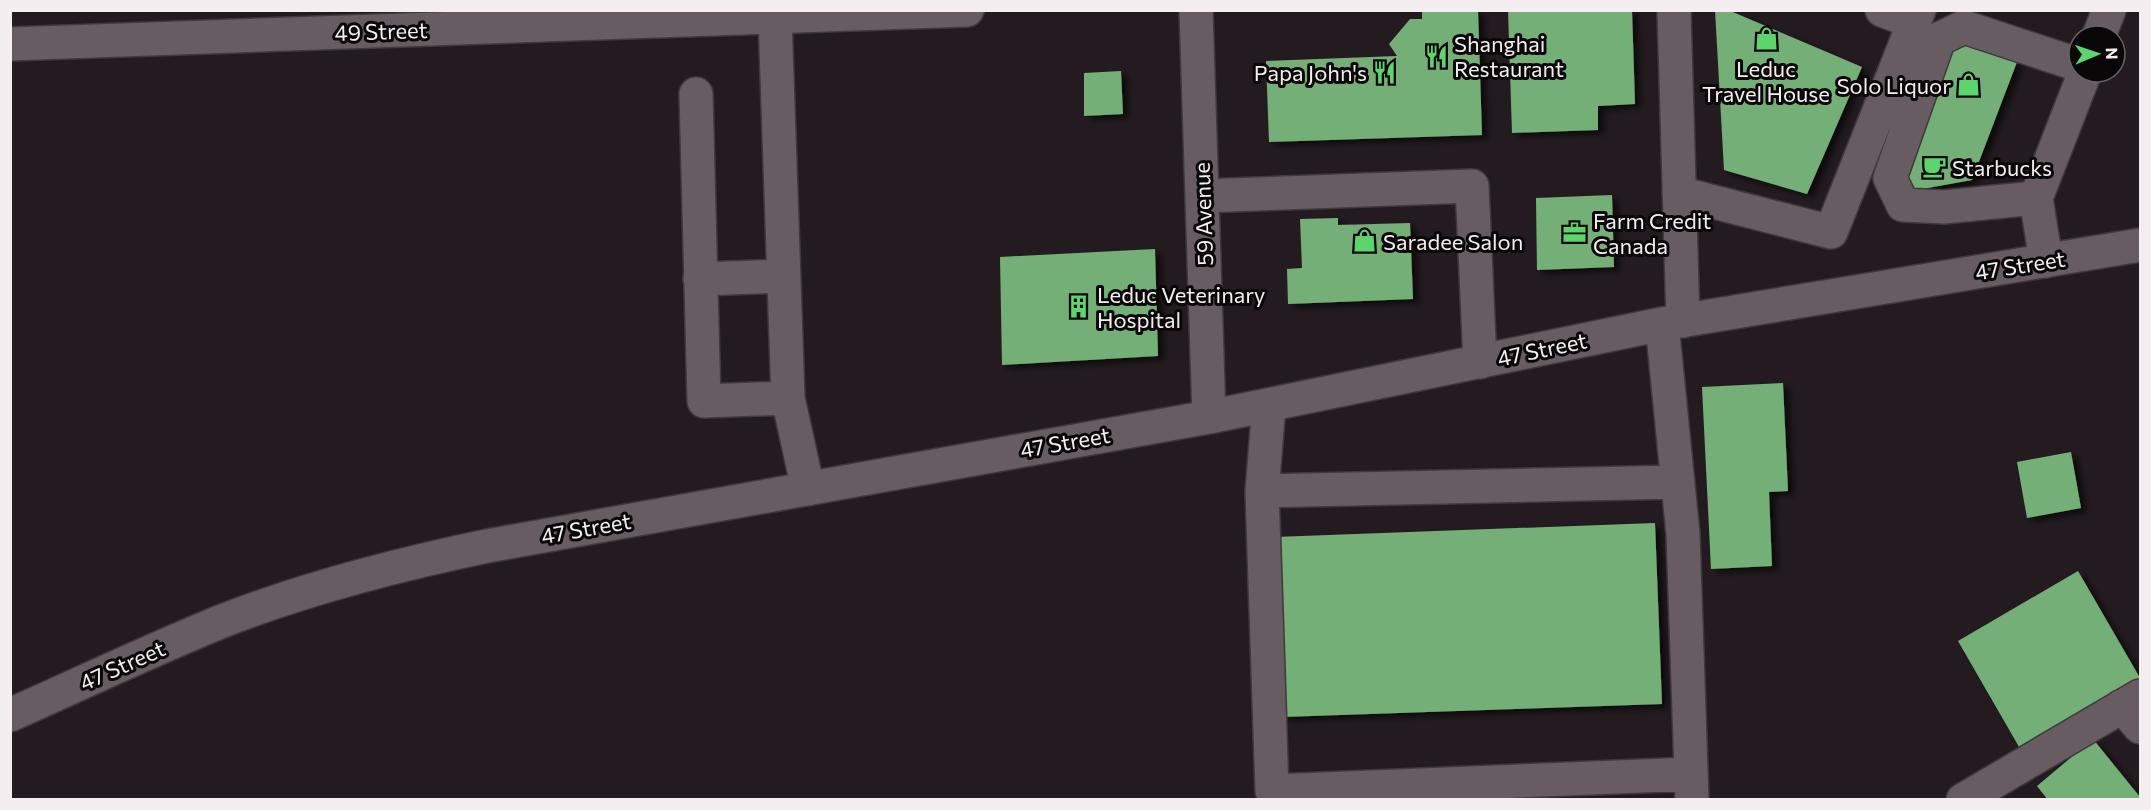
<svg xmlns="http://www.w3.org/2000/svg" width="2151" height="810" font-family="Commissioner,sans-serif">
  <defs>
    <filter id="shadow"><feDropShadow dx="6" dy="4" stdDeviation="3" flood-color="#0009"/></filter>
  </defs>
  <rect width="100%" height="100%" fill="#231b1f"/>
  <!-- building -->
  <path fill="#75af78" filter="url(#shadow)" d="M1422,10H1478L1482,135L1269,142L1266,61L1397,56L1389,44L1410,19H1422Z
    M1508,10H1632L1635,104L1598,106V130L1512,133Z
    M1715,10H1728L1862,67L1807,194L1724,170Z
    M1955,38L2017,62L1972,180L1911,191L1902,175Z
    M1121,71L1123,114L1084,116V73Z
    M1612,195L1614,267L1537,270L1536,198Z
    M1338,218V225L1410,223L1413,299L1288,304L1287,269L1302,268L1300,219Z
    M1155,249L1158,356L1002,365L1000,257Z
    M1783,383L1788,491L1769,492L1772,566L1711,569L1702,387Z
    M2071,452L2081,508L2027,518L2017,462Z
    M1655,523L1662,704L1282,717L1275,537Z
    M2078,571L2140,678V683L2022,752L1958,641Z
    M2093,739L2140,797V800H2048L2037,786Z"/>
  <g fill="none" stroke-linecap="round" stroke-linejoin="round">
    <defs>
      <path id="minor" d="M1196,10L1209,417
        M1674,10L1683,321
        M1882,10L1913,22
        M775,17L788,398L808,489
        M2099,36L2109,10
        M10,44L967,10
        M696,94L704,401L788,398
        M1679,193L1831,232L1919,10
        M1202,196L1472,186L1480,362
        M2036,198L1944,207L1903,205L1890,178L1939,39L1964,27L2079,65
        M2046,261L2036,198L2085,72
        M700,279L783,276
        M1662,324L1683,534L1692,800
        M1269,405L1262,491L1678,482
        M1262,491L1272,791L1691,774
        M2122,706L2140,727
        M10,715C80,684 149,651 220,622C306,588 396,565 487,546L1209,417L1662,324L2140,245
        M1963,800L2140,696"/>
    </defs>
    <!-- minor casing -->
    <use href="#minor" stroke="#3f393c" stroke-width="36"/>
    <!-- minor -->
    <use href="#minor" stroke="#675c61" stroke-width="33"/>
  </g>
  <!-- icons -->
  <defs>
    <symbol id="shop-bare" viewBox="-9 -9 18 18"><path d="M-5-2.5h2.3a2.7 3.5 0 0 1 5.4 0H5L5.5 6h-11ZM-1.5-2.5h3a1.5 2.3 0 0 0-3 0Z" fill="#5ed56c" stroke="#0a0708" stroke-width="2.5" paint-order="stroke"/></symbol>
    <symbol id="restaurant-bare" viewBox="-9 -9 18 18"><path d="M-5-6h1v4h1v-4h1v4h1v-4h1v5L-1.5 .5V6h-2V.5L-5-1ZM5-6V6H3V1.5H1.5Q1.5-4 5-6Z" fill="#5ed56c" stroke="#0a0708" stroke-width="2.5" paint-order="stroke"/></symbol>
    <symbol id="cafe-bare" viewBox="-9 -9 18 18"><path d="M-5.5-4.5H6V0H3Q3 3.5 0 3.5H-2.5Q-5.5 3.5-5.5 0ZM3-3.2v2h1.7v-2ZM-6 4.5H4V6H-6Z" fill="#5ed56c" stroke="#0a0708" stroke-width="2.5" paint-order="stroke"/></symbol>
    <symbol id="office-bare" viewBox="-9 -9 18 18"><path d="M-6-3h4V-5.5h4V-3h4V5H-6ZM-1-4.5V-3h2v-1.5ZM-6 0V1H6V0Z" fill="#5ed56c" stroke="#0a0708" stroke-width="2.5" paint-order="stroke"/></symbol>
    <symbol id="building-bare" viewBox="-9 -9 18 18"><path d="M-4-6H4V6H1V3H-1V6H-4ZM-2.5-4.3h1.7v1.8h-1.7ZM.8-4.3h1.7v1.8H.8ZM-2.5-1h1.7V.8h-1.7ZM.8-1h1.7V.8H.8Z" fill="#5ed56c" stroke="#0a0708" stroke-width="2.5" paint-order="stroke"/></symbol>
  </defs>
  <g fill-rule="evenodd">
    <use href="#shop-bare" x="1750" y="22" width="33" height="33"/>
    <use href="#restaurant-bare" x="1420" y="40" width="33" height="33"/>
    <use href="#restaurant-bare" x="1368" y="56" width="33" height="33"/>
    <use href="#shop-bare" x="1952" y="68" width="33" height="33"/>
    <use href="#cafe-bare" x="1918" y="150" width="33" height="33"/>
    <use href="#office-bare" x="1558" y="216" width="33" height="33"/>
    <use href="#shop-bare" x="1348" y="224" width="33" height="33"/>
    <use href="#building-bare" x="1062" y="290" width="33" height="33"/>
  </g>
  <g text-anchor="middle" dominant-baseline="central" stroke-width="6" stroke-linejoin="round" paint-order="stroke">
    <!-- street labels -->
    <g font-size="22" fill="#f5eef1" stroke="#0a0708">
      <text transform="translate(381 31) rotate(-2)">49 Street</text>
      <text transform="translate(1203 214) rotate(-92)">59 Avenue</text>
      <text transform="translate(2020 265) rotate(-9)">47 Street</text>
      <text transform="translate(1542 349) rotate(-12)">47 Street</text>
      <text transform="translate(1065 442) rotate(-10)">47 Street</text>
      <text transform="translate(586 528) rotate(-10)">47 Street</text>
      <text transform="translate(122 665) rotate(-24)">47 Street</text>
    </g>
    <!-- poi labels -->
    <g font-size="22" fill="#f5eef1" stroke="#0a0708" text-anchor="start">
      <text x="1454" y="43">Shanghai<tspan x="1454" dy="25">Restaurant</tspan></text>
      <text x="1766" y="68" text-anchor="middle">Leduc<tspan x="1766" dy="25">Travel House</tspan></text>
      <text x="1367" y="72" text-anchor="end">Papa John's</text>
      <text x="1951" y="85" text-anchor="end">Solo Liquor</text>
      <text x="1952" y="167">Starbucks</text>
      <text x="1593" y="220">Farm Credit<tspan x="1593" dy="25">Canada</tspan></text>
      <text x="1383" y="241">Saradee Salon</text>
      <text x="1097" y="294">Leduc Veterinary<tspan x="1097" dy="25">Hospital</tspan></text>
    </g>
  </g>
  <!-- border -->
  <rect width="2151" height="810" fill="none" stroke="#f5eef1" stroke-width="24"/>
  <!-- north arrow -->
  <g transform="translate(2097 54) rotate(88)"><circle r="28" fill="#0a0708" stroke="#686365" stroke-width="1.5"/>
  <path d="M0-4.5L10 22L0 15L-10 22Z" fill="#5ed56c"/>
  <text y="-9" font-size="16" font-weight="bold" text-anchor="middle" fill="#f5eef1">N</text>
  </g>
</svg>
